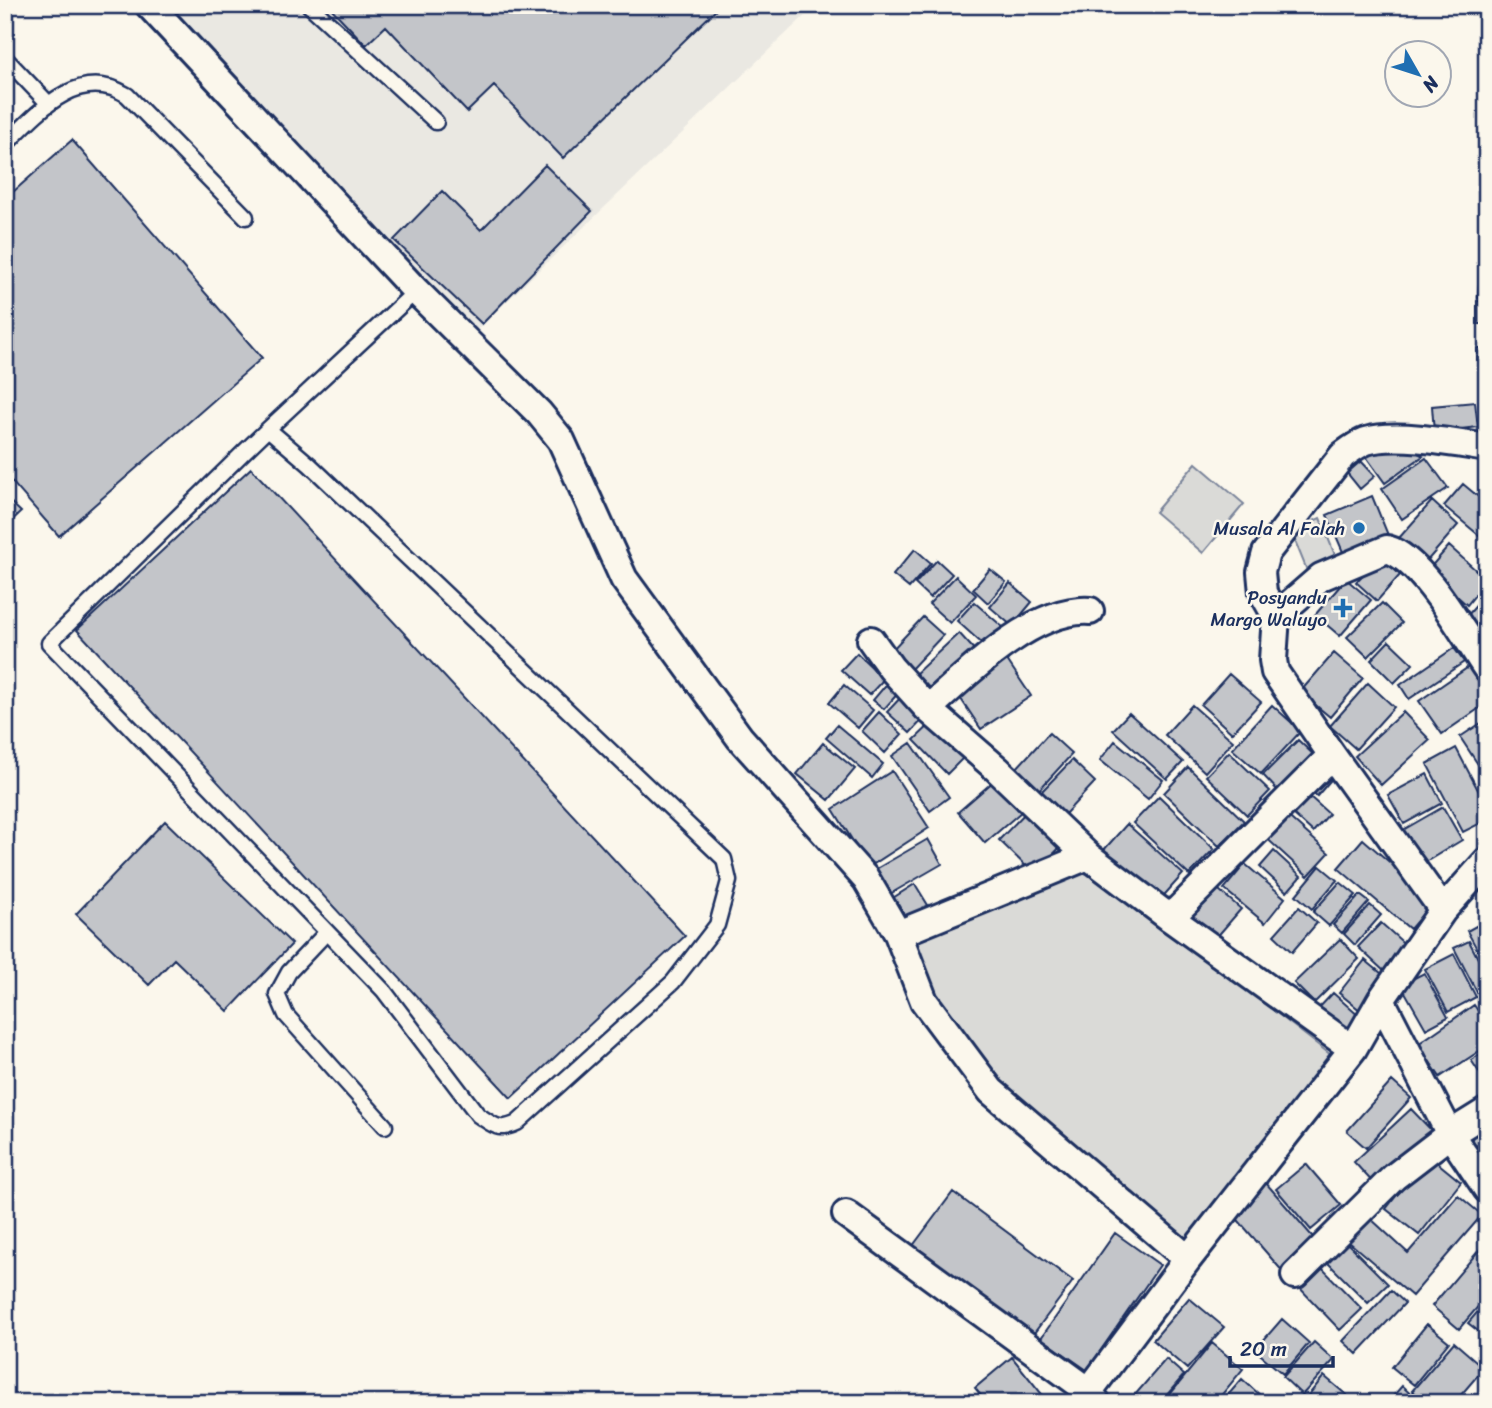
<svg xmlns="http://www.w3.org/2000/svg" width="1492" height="1408" font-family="Sriracha,sans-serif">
  <rect width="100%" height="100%" fill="#fbf7ec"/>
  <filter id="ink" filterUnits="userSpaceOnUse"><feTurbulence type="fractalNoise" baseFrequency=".0143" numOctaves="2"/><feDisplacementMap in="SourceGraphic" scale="14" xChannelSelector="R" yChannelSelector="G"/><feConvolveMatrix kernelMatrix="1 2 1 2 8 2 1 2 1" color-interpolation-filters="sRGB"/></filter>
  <g filter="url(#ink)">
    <!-- built -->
    <path fill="#eae8e2" d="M165,5H816L468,338Z"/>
    <!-- green -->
    <path fill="#dadad7" stroke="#7a849a" stroke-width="2" d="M1196,463L1244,504L1203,553L1155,512Z
      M1320,518L1337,560L1308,573L1291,531Z
      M1092,870L1331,1055L1187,1248L994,1085L932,1000L908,937Z"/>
    <!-- building -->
    <path fill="#c3c5c9" stroke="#1b2f5e" stroke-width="2" d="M328,5H721L563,158L494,86L467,112L386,26L366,45Z
      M72,140L262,358L59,536L5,474V199Z
      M545,165L592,211L482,324L394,240L442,191L481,230Z
      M1480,269H1487V299L1478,298Z
      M1477,301H1487V324H1477Z
      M1477,348H1487V360H1477Z
      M1475,402L1478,427L1434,432L1432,406Z
      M1409,448L1423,456L1385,483L1362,451Z
      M1426,458L1448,488L1402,519L1382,489Z
      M1361,461L1375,476L1360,489L1347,473Z
      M251,468L685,936L511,1098L77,630Z
      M1463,484L1487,504V542L1444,506Z
      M1372,496L1390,540L1346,559L1327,515Z
      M5,497L21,512L5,527Z
      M1432,501L1458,525L1426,562L1399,538Z
      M1449,546L1487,580L1467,605L1428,570Z
      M915,549L931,563L909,588L893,575Z
      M1381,556L1400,575L1377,601L1356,582Z
      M937,560L952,574L930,598L915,584Z
      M990,569L1006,582L988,603L973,589Z
      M956,576L976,595L950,623L929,604Z
      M1346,579L1371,600L1340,636L1315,615Z
      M1010,583L1032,602L1012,626L990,607Z
      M1487,593V645L1461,623Z
      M974,602L1004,628L986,647L957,621Z
      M1382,603L1402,623L1368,657L1347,637Z
      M923,617L943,635L909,671L890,652Z
      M959,633L978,654L935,696L914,675Z
      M1389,641L1413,664L1394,683L1371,660Z
      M1454,648L1464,662L1409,699L1400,685Z
      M857,653L884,679L869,695L841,670Z
      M1334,653L1363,678L1330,717L1300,692Z
      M1005,657L1031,696L981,729L955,690Z
      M1473,664L1487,684V703L1442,734L1419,701Z
      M1229,674L1261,702L1232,733L1201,705Z
      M890,680L901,690L884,709L873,700Z
      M1368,683L1394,707L1356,749L1330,726Z
      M844,685L873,710L858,728L829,703Z
      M904,694L927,715L910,733L887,712Z
      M1192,705L1233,741L1205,772L1165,735Z
      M1272,705L1301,731L1261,774L1232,749Z
      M879,712L902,734L885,753L862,731Z
      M1403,712L1430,740L1381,785L1355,756Z
      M1129,713L1183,762L1167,779L1113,730Z
      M1487,719V778L1460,737Z
      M935,720L968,753L947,774L914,740Z
      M837,725L883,764L872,778L826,738Z
      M1049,733L1072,754L1038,791L1015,770Z
      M1298,740L1317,758L1281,794L1263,775Z
      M1115,741L1163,780L1148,799L1100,760Z
      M823,743L855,769L829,800L797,774Z
      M911,743L949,797L930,811L892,756Z
      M1456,748L1487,807V820L1463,832L1427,764Z
      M1229,752L1270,791L1247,815L1206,776Z
      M1072,760L1095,782L1065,814L1041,792Z
      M1323,765L1335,775L1317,796L1306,787Z
      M1188,767L1244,821L1219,846L1164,793Z
      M892,771L929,828L869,867L833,809Z
      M1427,774L1442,803L1404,824L1388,795Z
      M995,780L1021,812L985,843L958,812Z
      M1299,787L1329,814L1313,832L1283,805Z
      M1159,796L1214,849L1189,875L1133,823Z
      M1031,807L1066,841L1034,874L999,840Z
      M1443,807L1462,840L1422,864L1403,830Z
      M1282,811L1329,853L1308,876L1262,834Z
      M165,821L292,944L228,1011L174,959L149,985L76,914Z
      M1127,824L1183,874L1158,902L1102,852Z
      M928,839L942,864L890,894L876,869Z
      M1363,839L1434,901L1410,929L1338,868Z
      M1274,851L1301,876L1287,892L1260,867Z
      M1245,864L1285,898L1265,923L1224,889Z
      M1320,866L1337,880L1312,909L1296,895Z
      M1340,882L1356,895L1329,926L1313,912Z
      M915,884L934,915L906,931L888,901Z
      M1212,884L1241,909L1215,939L1186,913Z
      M1360,895L1369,902L1342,933L1333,925Z
      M1370,905L1381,915L1355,945L1344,934Z
      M1299,907L1317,923L1292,952L1274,935Z
      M1487,920V967L1467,931Z
      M1381,923L1408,947L1385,972L1358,947Z
      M1340,939L1359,959L1314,1003L1294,983Z
      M1469,941L1487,976V1000L1482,1002L1454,948Z
      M1454,954L1476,997L1448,1012L1425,969Z
      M1365,960L1387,978L1361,1011L1339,993Z
      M1424,973L1448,1017L1426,1029L1401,985Z
      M1333,993L1360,1017L1343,1035L1317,1010Z
      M1474,1005L1487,1024V1046L1440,1077L1418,1044Z
      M1487,1050V1084L1471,1060Z
      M1392,1081L1411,1098L1366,1148L1347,1131Z
      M1411,1109L1434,1133L1376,1186L1354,1162Z
      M1487,1119V1153L1483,1156L1468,1132Z
      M1428,1155L1461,1182L1419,1235L1386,1209Z
      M1306,1164L1341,1205L1311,1230L1276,1189Z
      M1266,1183L1318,1243L1284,1273L1232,1213Z
      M953,1192L1073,1281L1031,1337L912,1247Z
      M1458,1195L1482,1215L1412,1296L1349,1242L1370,1218L1408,1253Z
      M1115,1233L1160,1265L1087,1370L1041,1338Z
      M1341,1237L1388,1284L1368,1303L1322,1257Z
      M1480,1249L1487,1255V1296L1459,1329L1432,1306Z
      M1315,1261L1362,1309L1340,1330L1294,1282Z
      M1391,1290L1405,1303L1357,1354L1343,1341Z
      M1189,1298L1224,1327L1187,1369L1153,1340Z
      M1487,1301V1338L1468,1323Z
      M1282,1319L1309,1343L1283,1374L1255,1350Z
      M1427,1324L1449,1342L1414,1385L1392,1367Z
      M1314,1342L1334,1360L1302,1395L1283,1377Z
      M1454,1342L1484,1368L1454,1403H1426L1412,1391Z
      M1212,1343L1243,1369L1215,1403H1163Z
      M1012,1357L1049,1403H987L975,1388Z
      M1166,1359L1184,1375L1160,1403H1128Z
      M1324,1376L1356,1403H1302Z
      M1242,1379L1269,1403H1221Z
      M1402,1386L1420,1403H1387Z"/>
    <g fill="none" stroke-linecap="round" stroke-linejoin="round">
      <defs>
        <path id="lane" d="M309,5L436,122
          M5,58L47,102
          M5,145C38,112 78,65 127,95L246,217
          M268,429L310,465L724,859L729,881L717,925L673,982L517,1123C498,1132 494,1125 478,1115L384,991L49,643L245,451L268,429L416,291
          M326,933L289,972L277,994L286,1015L385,1126"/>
        <path id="street" d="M149,5L416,291L539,413L561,440L624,579L740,738L866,879L898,934L924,1001L991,1091L1188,1259
          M1276,616L1321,577L1387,549C1423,559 1465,637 1487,669
          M871,640L891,668L928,709L997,769L1088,856L1170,918L1353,1049
          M928,709C966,674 1034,607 1090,611
          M1443,910L1332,755L1275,672L1273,660L1276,616L1263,593L1261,572L1266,553L1343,455C1350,450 1358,444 1366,441C1397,432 1455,443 1487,448
          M1170,918L1332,755
          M898,934L1088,856
          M1381,1000L1450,1134L1487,1189
          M846,1214L1089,1391L1097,1403
          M1295,1275L1394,1177L1450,1134L1487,1111
          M1089,1391L1188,1259L1353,1049L1381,1000L1443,910L1487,861"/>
      </defs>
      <!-- lane casing -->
      <use href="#lane" stroke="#1b2f5e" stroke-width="19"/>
      <!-- street casing -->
      <use href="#street" stroke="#1b2f5e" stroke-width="32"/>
      <!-- lane -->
      <use href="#lane" stroke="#fbf7ec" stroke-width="14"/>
      <!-- street -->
      <use href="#street" stroke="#fbf7ec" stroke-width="26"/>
    </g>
  </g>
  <!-- markers -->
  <g fill="#1f6fb2" stroke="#fbf7ec" stroke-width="2.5">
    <circle cx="1359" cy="528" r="7"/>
    <path d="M1339.5 597.5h7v7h7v7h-7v7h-7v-7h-7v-7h7z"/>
  </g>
  <g text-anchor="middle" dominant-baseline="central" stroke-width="5" stroke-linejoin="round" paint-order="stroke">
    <!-- poi labels -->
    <g font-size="19" fill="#1b2f5e" stroke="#fbf7ec" text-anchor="end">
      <text x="1345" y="528">Musala Al Falah</text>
      <text x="1327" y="597">Posyandu<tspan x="1327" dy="22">Margo Waluyo</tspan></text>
    </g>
  </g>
  <!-- margin -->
  <rect width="1492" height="1408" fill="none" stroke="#fbf7ec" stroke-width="28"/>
  <rect x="14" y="14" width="1464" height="1380" fill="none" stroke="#1b2f5e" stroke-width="2.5" filter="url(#ink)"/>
  <!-- north arrow -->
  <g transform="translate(1418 74) rotate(129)"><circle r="33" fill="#fbf7ec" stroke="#a1a7b3" stroke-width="2"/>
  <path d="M0-5L12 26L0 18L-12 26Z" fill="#1f6fb2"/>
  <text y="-10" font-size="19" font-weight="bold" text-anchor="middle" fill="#1b2f5e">N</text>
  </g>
  <!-- scale -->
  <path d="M1230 1356v10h103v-10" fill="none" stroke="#1b2f5e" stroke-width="3.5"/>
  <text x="1240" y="1356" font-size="21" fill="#1b2f5e" stroke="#fbf7ec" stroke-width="5" paint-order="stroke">20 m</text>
</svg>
